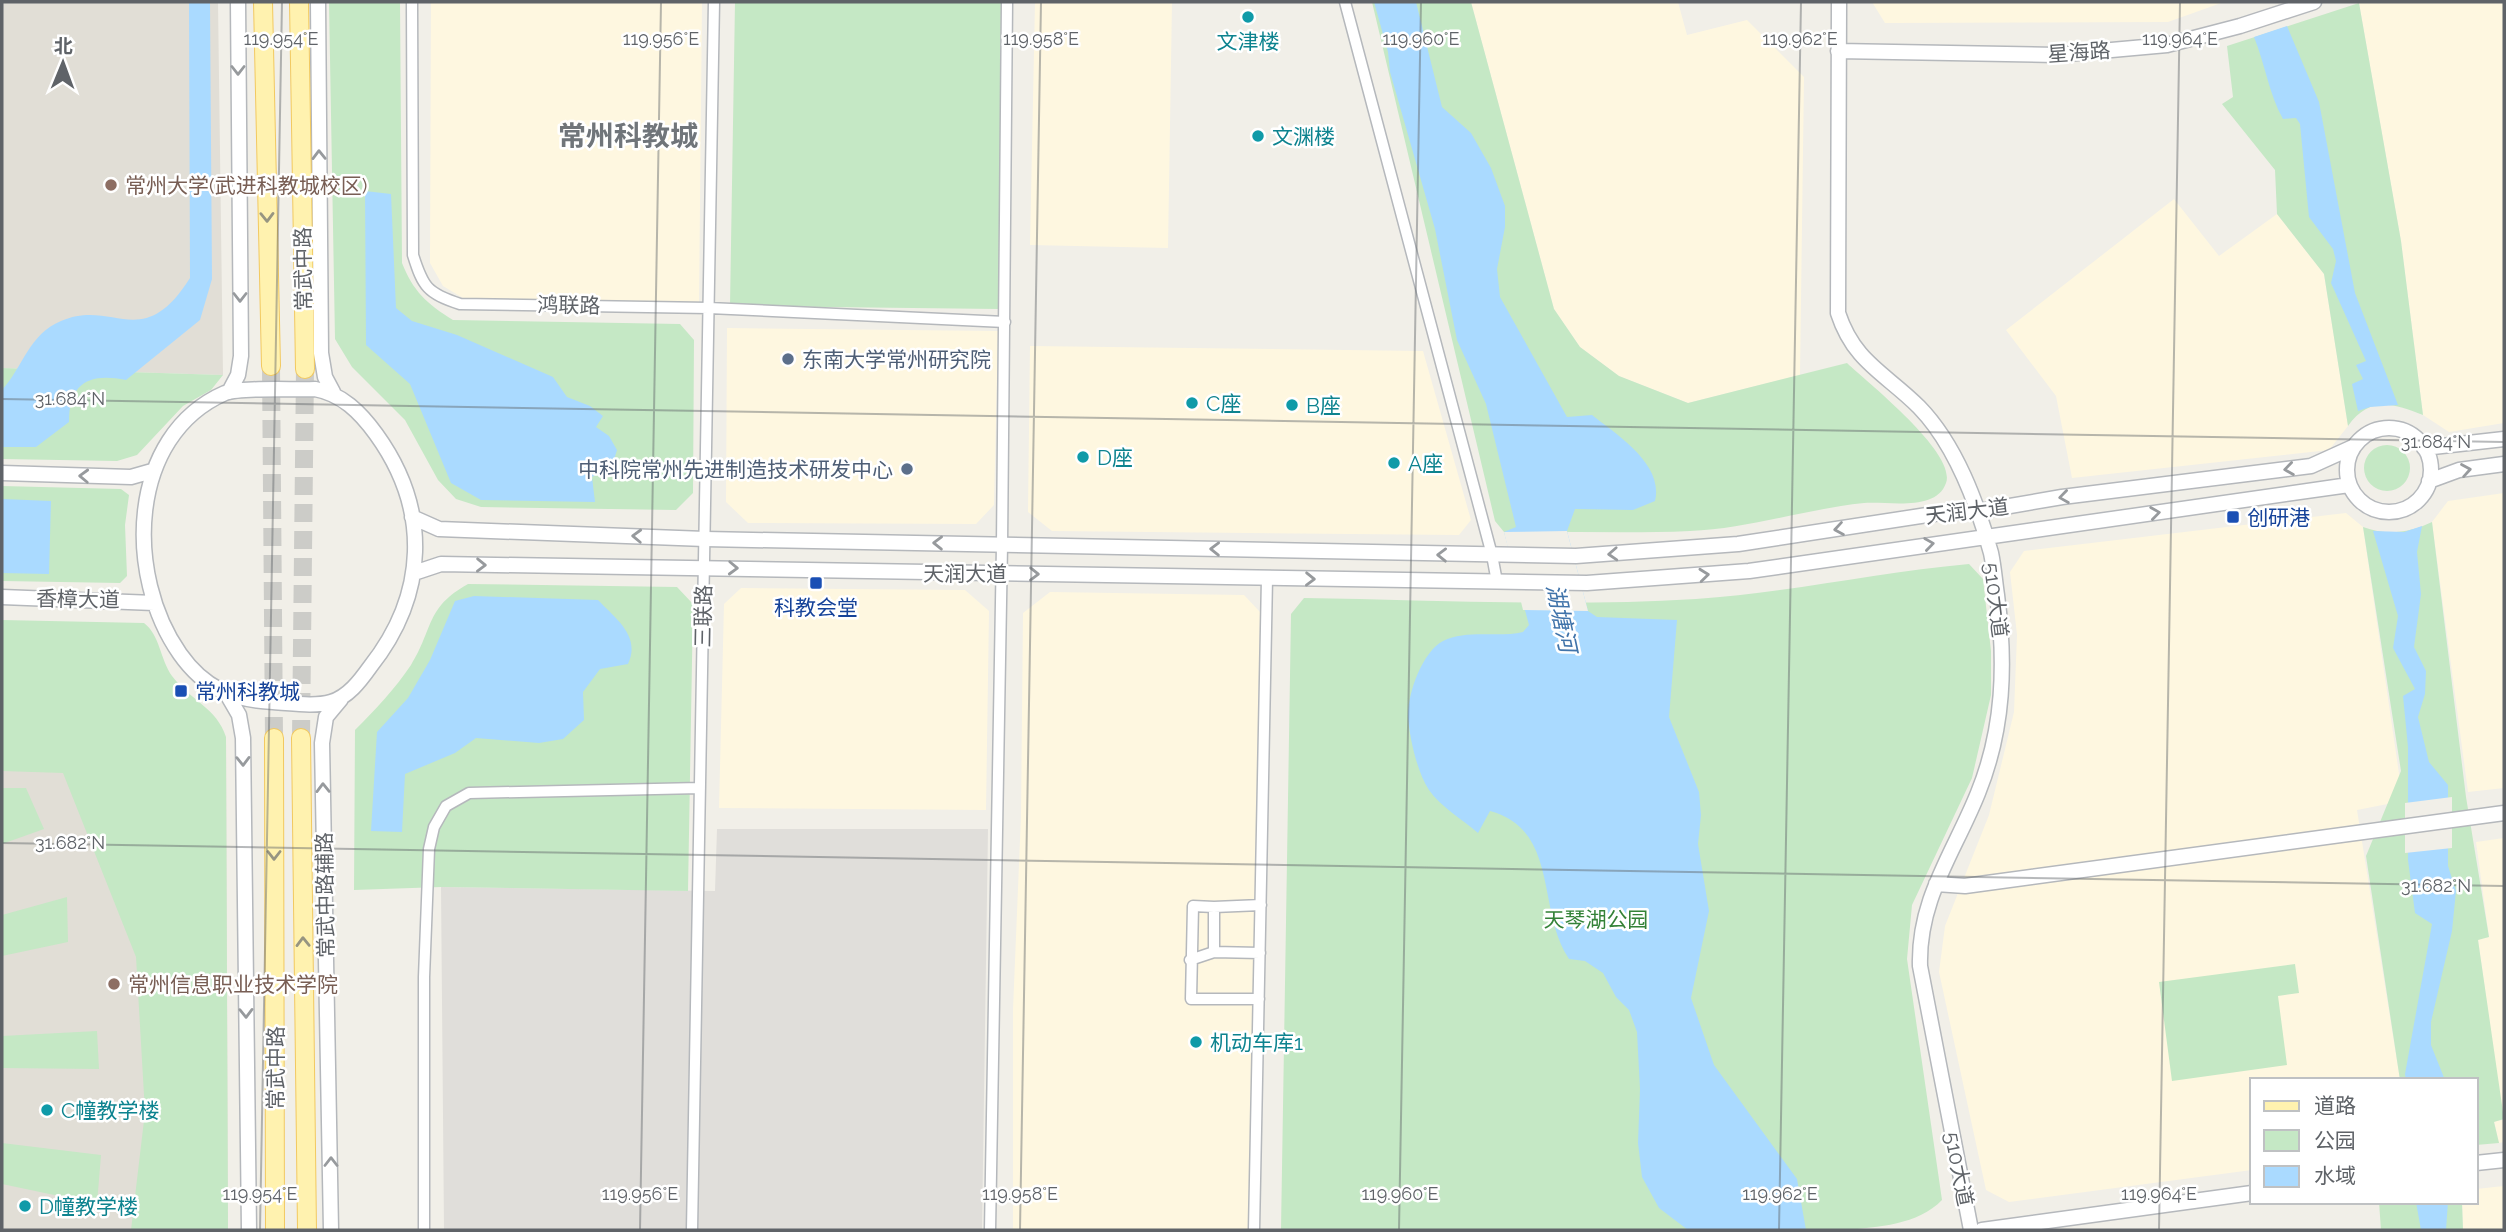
<svg xmlns="http://www.w3.org/2000/svg" width="2506" height="1232" font-family="Raleway,'Noto Sans SC',sans-serif">
  <rect width="100%" height="100%" fill="#f1efe8"/>
  <!-- commercial -->
  <path fill="#fef7e0" d="M431,2H702L699,306L468,301L443,286L430,263Z
    M1035,2H1172L1168,248L1030,245Z
    M1471,2H1678L1687,35L1747,20L1804,77L1800,375L1688,403L1619,376L1580,347L1554,309Z
    M1872,2H2224L2168,22L1885,23Z
    M2504,2V423L2449,432L2423,415L2401,241L2359,3Z
    M2174,199L2219,256L2277,214L2324,274L2348,426L2329,450L2072,478L2056,396L2006,330Z
    M727,328L998,331L994,505L976,524L748,523L726,502Z
    M1030,346L1423,351L1471,520L1459,535L1052,531L1028,512Z
    M2504,493V788L2468,792L2432,522L2448,501Z
    M2346,513L2363,527L2403,801L2357,810L2400,1080H2252V1170L2009,1202L1986,1190L1939,972L1945,926L1989,815L2014,712L2017,635L2010,572L2024,551Z
    M741,588L965,590L989,611L986,810L719,808L724,604Z
    M1050,592L1244,595L1260,612L1249,1230L1013,1229V1009L1021,816L1023,613Z
    M2504,838V1142L2499,1143L2494,1121L2503,1120L2478,939L2489,937L2476,842Z
    M2504,1186V1230H2463L2462,1202H2476V1189Z"/>
  <!-- industrial -->
  <path fill="#e0deda" d="M717,829H988L982,1230H444L441,887L715,891Z"/>
  <!-- education -->
  <path fill="#e1ded6" d="M2,2H218L223,375L2,368Z
    M2,732L226,737L228,1230H2Z"/>
  <!-- green -->
  <path fill="#c5e8c5" d="M329,2H400L402,263C413,291 427,304 453,320L680,324L694,340L693,493L676,510L481,507L456,499L438,480L405,420L352,367L335,339Z
    M735,2H1001L999,309L730,306Z
    M1372,2H1471L1554,309L1580,347L1619,376L1688,403L1847,363C1868,383 1957,453 1946,483C1936,512 1888,501 1864,503C1805,509 1749,529 1690,531C1628,534 1566,531 1504,532L1495,521Z
    M2359,3L2401,241L2423,415C2393,403 2369,396 2348,426L2324,274L2277,214L2275,170L2222,104L2233,97L2227,46Z
    M2,368L223,375L211,390L183,406L137,455L117,461L2,459Z
    M2364 468a23 23 0 1 1 46 0a23 23 0 1 1-46 0Z
    M2,486L121,489L129,495L125,525L127,576L120,583L2,581Z
    M2432,522L2466,797L2489,937L2478,940L2504,1119L2494,1122L2499,1143L2476,1145V1080H2400L2366,856L2401,771L2363,527C2387,536 2409,533 2432,522Z
    M1969,564L1983,579L1991,651V695L1972,778L1912,905L1907,959L1942,1200C1918,1225 1878,1227 1845,1230H1281L1291,614L1304,598C1434,600 1565,607 1696,599C1788,593 1878,572 1969,564Z
    M468,584L677,587L693,604L688,891L441,887L354,890L355,730C375,710 395,689 411,665C434,628 425,608 468,584Z
    M2,620L144,623C160,635 160,659 172,676C190,700 217,708 226,737L228,1230H131L145,1112L136,957L63,773L2,771Z
    M2,788H26L44,829L2,844Z
    M67,897L68,942L2,956V915Z
    M2295,964L2299,993L2278,996L2287,1065L2172,1081L2159,982Z
    M97,1031L99,1069L2,1068V1036Z
    M2,1143L101,1155L97,1204L2,1184Z
    M2379,1202H2462L2463,1230H2381Z"/>
  <!-- water -->
  <path fill="#aadaff" d="M189,2H210L212,279L200,320L126,380C90,373 69,382 69,422L36,447H2V390C23,367 29,334 61,321C114,298 142,354 190,278Z
    M1374,2H1416L1442,107L1471,133L1491,168L1505,206V227L1497,269L1500,297L1567,417L1592,415C1617,435 1664,464 1655,501L1633,510L1575,509L1567,531L1588,611L1597,617L1677,620L1669,717L1699,792L1701,815L1698,844L1709,911L1691,998L1714,1065L1797,1179L1806,1230H1688L1659,1208L1642,1177L1638,1143L1640,1089L1637,1032L1629,1010L1616,997L1603,973L1585,961L1569,959C1536,910 1560,830 1490,811L1478,833C1463,820 1440,806 1429,790C1417,772 1410,739 1408,718C1407,695 1422,652 1443,641C1466,629 1499,638 1523,632L1529,625L1504,532L1516,527L1486,404L1457,340L1435,229L1390,72L1388,52Z
    M2287,26L2319,102L2355,293L2398,405L2370,407L2358,411L2352,384L2363,379L2356,365L2366,361L2331,283L2336,261L2333,249L2309,217L2300,124L2296,118L2283,119C2269,94 2265,64 2254,37Z
    M365,191L391,194L396,308L412,321L457,335L553,377L567,397L590,406L603,416L596,427L609,436L617,450L612,466L592,477L595,502L481,500L451,483L410,384L366,345Z
    M2,499L51,501L49,574L2,573Z
    M2422,526L2417,552L2421,594L2414,647L2426,671L2425,694L2418,717L2429,762L2448,785V866L2456,891L2452,931L2431,1022V1045L2445,1080H2406L2405,1074L2432,924L2415,913L2408,860V747L2403,696L2415,689L2393,648L2398,616L2373,531L2404,532Z
    M474,596L598,600C616,619 641,636 628,664L600,669L583,692L584,720L563,739L539,743L476,738L455,753L405,774L402,832L371,831L377,732L408,698L430,660L455,601Z
    M2416,1202H2448L2446,1230H2421Z"/>
  <!-- pier -->
  <path fill="#f1efe8" d="M1567,531L1588,611L1523,610L1504,532Z
    M2452,797V848L2405,853V803Z"/>
  <g fill="none" stroke-linecap="round" stroke-linejoin="round">
    <!-- primary-tunnel -->
    <path stroke="#ccccc8" stroke-width="18" stroke-dasharray="18 9" stroke-linecap="butt" d="M271,366L274,738
      M301,738L305,369"/>
    <defs>
      <path id="minor" d="M412,2L413,255C423,287 427,293 460,304L709,308L1005,322
        M1345,2L1492,555L1497,582
        M1214,907L1193,906L1191,999H1259
        M1214,952V907L1261,905
        M1190,960L1214,952L1260,953
        M424,1230V977L429,849L434,827L446,806L469,793L700,788
        M692,1230L714,2
        M990,1230L1002,545L1007,2
        M1254,1230L1267,578"/>
      <path id="tertiary" d="M318,2L321,353L325,377L333,392
        M1839,2L1838,313C1854,362 1885,373 1919,407C1956,445 1977,503 1991,553C1994,567 1995,582 1997,595C2006,663 2004,729 1978,793C1954,853 1918,899 1920,966L1971,1230
        M1838,51L2056,55L2167,45L2240,26L2314,2
        M315,389C342,394 360,412 376,434C431,510 427,595 370,667C360,681 348,697 331,702C314,707 291,703 273,702C232,700 204,688 180,654C125,576 127,436 225,393C241,387 295,390 315,389Z
        M229,392L238,375L241,356L238,2
        M2347 470a42 42 0 1 1 84 0a42 42 0 1 1-84 0Z
        M2424,448L2504,439
        M2,473L131,477L152,471
        M2429,481L2459,470L2504,464
        M412,517L439,529L705,539L1576,556L1738,544L1940,513L1975,512L2062,497L2311,466L2353,447
        M414,573L441,564L1587,583L1749,571L2349,485
        M2,597L154,603
        M228,696L239,715L243,738L249,1230
        M1936,884L1965,886L2504,813
        M2476,1163L2504,1160
        M331,1230L322,743L326,717L341,699
        M1982,1230L2252,1193"/>
      <path id="primary" d="M263,2L271,366
        M299,2L305,369
        M274,738L275,1230
        M301,738L307,1230"/>
    </defs>
    <!-- minor casing -->
    <use href="#minor" stroke="#b5b8bc" stroke-width="13"/>
    <!-- tertiary casing -->
    <use href="#tertiary" stroke="#b5b8bc" stroke-width="17"/>
    <!-- primary casing -->
    <use href="#primary" stroke="#f2c960" stroke-width="20"/>
    <!-- minor -->
    <use href="#minor" stroke="#fff" stroke-width="10"/>
    <!-- tertiary -->
    <use href="#tertiary" stroke="#fff" stroke-width="14"/>
    <!-- primary -->
    <use href="#primary" stroke="#fff2af" stroke-width="18"/>
  </g>
  <!-- one-way arrows -->
  <defs><path id="oneway-chevron" d="M-2-3.5L2.5 0L-2 3.5" fill="none" stroke-width="1.6" stroke-linecap="round" stroke-linejoin="round" transform="scale(1.75)"/></defs>
  <g stroke="#979a9d">
    <use href="#oneway-chevron" transform="translate(238 70) rotate(90)"/>
    <use href="#oneway-chevron" transform="translate(319 155) rotate(-91)"/>
    <use href="#oneway-chevron" transform="translate(240 297) rotate(90)"/>
    <use href="#oneway-chevron" transform="translate(2289 469) rotate(172)"/>
    <use href="#oneway-chevron" transform="translate(2466 470) rotate(-10)"/>
    <use href="#oneway-chevron" transform="translate(84 476) rotate(-178)"/>
    <use href="#oneway-chevron" transform="translate(2064 497) rotate(172)"/>
    <use href="#oneway-chevron" transform="translate(2155 513) rotate(-8)"/>
    <use href="#oneway-chevron" transform="translate(1839 529) rotate(171)"/>
    <use href="#oneway-chevron" transform="translate(637 536) rotate(-178)"/>
    <use href="#oneway-chevron" transform="translate(938 543) rotate(-179)"/>
    <use href="#oneway-chevron" transform="translate(1929 544) rotate(-8)"/>
    <use href="#oneway-chevron" transform="translate(1215 549) rotate(-179)"/>
    <use href="#oneway-chevron" transform="translate(1613 554) rotate(177)"/>
    <use href="#oneway-chevron" transform="translate(1442 555) rotate(-179)"/>
    <use href="#oneway-chevron" transform="translate(481 565) rotate(1)"/>
    <use href="#oneway-chevron" transform="translate(733 568) rotate(2)"/>
    <use href="#oneway-chevron" transform="translate(1034 574) rotate(1)"/>
    <use href="#oneway-chevron" transform="translate(1704 575) rotate(-6)"/>
    <use href="#oneway-chevron" transform="translate(1310 579) rotate(1)"/>
    <use href="#oneway-chevron" transform="translate(243 761) rotate(89)"/>
    <use href="#oneway-chevron" transform="translate(323 788) rotate(-91)"/>
    <use href="#oneway-chevron" transform="translate(246 1013) rotate(89)"/>
    <use href="#oneway-chevron" transform="translate(331 1162) rotate(-90)"/>
  </g>
  <g stroke="#979581">
    <use href="#oneway-chevron" transform="translate(267 217) rotate(89)"/>
    <use href="#oneway-chevron" transform="translate(274 855) rotate(90)"/>
    <use href="#oneway-chevron" transform="translate(303 942) rotate(-91)"/>
  </g>
  <!-- ticks -->
  <path fill="none" stroke="#5f6368" stroke-width="2" stroke-opacity="0.45" d="M2,399L2504,442M2,843L2504,886M260,1230L282,2M640,1230L661,2M1020,1230L1041,2M1399,1230L1421,2M1779,1230L1801,2M2159,1230L2180,2"/>
  <!-- markers -->
  <g fill="#0f9aa8" stroke="#fff" stroke-width="2.5">
    <circle cx="1248" cy="17" r="7"/>
    <circle cx="1258" cy="136" r="7"/>
    <circle cx="1192" cy="403" r="7"/>
    <circle cx="1292" cy="405" r="7"/>
    <circle cx="1083" cy="457" r="7"/>
    <circle cx="1394" cy="463" r="7"/>
    <circle cx="1196" cy="1042" r="7"/>
    <circle cx="47" cy="1110" r="7"/>
    <circle cx="25" cy="1206" r="7"/>
  </g>
  <g fill="#8d6e63" stroke="#fff" stroke-width="2.5">
    <circle cx="111" cy="185" r="7"/>
    <circle cx="114" cy="984" r="7"/>
  </g>
  <g fill="#5c6f8a" stroke="#fff" stroke-width="2.5">
    <circle cx="788" cy="359" r="7"/>
    <circle cx="907" cy="469" r="7"/>
  </g>
  <g fill="#1a4fb4" stroke="#fff" stroke-width="2.5">
    <rect x="2226" y="510" width="14" height="14" rx="3.5"/>
    <rect x="809" y="576" width="14" height="14" rx="3.5"/>
    <rect x="174" y="684" width="14" height="14" rx="3.5"/>
  </g>
  <g text-anchor="middle" dominant-baseline="central" stroke-width="5" stroke-linejoin="round" paint-order="stroke">
    <!-- culture labels -->
    <g font-size="21" fill="#0d838f" stroke="#fff" text-anchor="start">
      <text x="1248" y="41" text-anchor="middle">文津楼</text>
      <text x="1272" y="136">文渊楼</text>
      <text x="1206" y="403">C座</text>
      <text x="1306" y="405">B座</text>
      <text x="1097" y="457">D座</text>
      <text x="1408" y="463">A座</text>
      <text x="1210" y="1042">机动车库1</text>
      <text x="61" y="1110">C幢教学楼</text>
      <text x="39" y="1206">D幢教学楼</text>
    </g>
    <!-- street labels -->
    <g font-size="21" fill="#5f6368" stroke="#fff">
      <text transform="translate(2079 52) rotate(-4)">星海路</text>
      <text transform="translate(303 269) rotate(-91)">常武中路</text>
      <text transform="translate(569 305) rotate(1)">鸿联路</text>
      <text transform="translate(1967 511) rotate(-7)">天润大道</text>
      <text x="965" y="573">天润大道</text>
      <text transform="translate(78 599) rotate(1)">香樟大道</text>
      <text transform="translate(1996 600) rotate(83)">510大道</text>
      <text transform="translate(703 616) rotate(-89)">三联路</text>
      <text transform="translate(325 895) rotate(-91)">常武中路辅路</text>
      <text transform="translate(275 1068) rotate(-90)">常武中路</text>
      <text transform="translate(1959 1169) rotate(79)">510大道</text>
    </g>
    <!-- education labels -->
    <g font-size="21" fill="#785e54" stroke="#fff" text-anchor="start">
      <text x="125" y="185">常州大学(武进科教城校区)</text>
      <text x="128" y="984">常州信息职业技术学院</text>
    </g>
    <!-- service labels -->
    <g font-size="21" fill="#4e5e75" stroke="#fff" text-anchor="start">
      <text x="802" y="359">东南大学常州研究院</text>
      <text x="893" y="469" text-anchor="end">中科院常州先进制造技术研发中心</text>
    </g>
    <!-- transit labels -->
    <g font-size="21" fill="#164399" stroke="#fff" text-anchor="start">
      <text x="2247" y="517">创研港</text>
      <text x="816" y="607" text-anchor="middle">科教会堂</text>
      <text x="195" y="691">常州科教城</text>
    </g>
    <!-- park labels -->
    <g font-size="21" fill="#348238" stroke="#fff">
      <text x="1596" y="919">天琴湖公园</text>
    </g>
    <!-- water labels -->
    <g font-size="23" font-style="italic" fill="#4174aa" stroke="#fff">
      <text transform="translate(1562 618) rotate(78)">湖塘河</text>
    </g>
    <!-- district labels -->
    <g font-size="28" font-weight="bold" fill="#70757a" stroke="#fff">
      <text x="628" y="136">常州科教城</text>
    </g>
  </g>
  <g font-size="18" text-anchor="middle" fill="#5f6368" stroke="#fff" stroke-width="5" stroke-linejoin="round" paint-order="stroke">
    <text x="281" y="45">119.954°E</text>
    <text x="661" y="45">119.956°E</text>
    <text x="1041" y="45">119.958°E</text>
    <text x="1421" y="45">119.960°E</text>
    <text x="1800" y="45">119.962°E</text>
    <text x="2180" y="45">119.964°E</text>
    <text x="70" y="405">31.684°N</text>
    <text x="2436" y="448">31.684°N</text>
    <text x="70" y="849">31.682°N</text>
    <text x="2436" y="892">31.682°N</text>
    <text x="260" y="1200">119.954°E</text>
    <text x="640" y="1200">119.956°E</text>
    <text x="1020" y="1200">119.958°E</text>
    <text x="1400" y="1200">119.960°E</text>
    <text x="1780" y="1200">119.962°E</text>
    <text x="2159" y="1200">119.964°E</text>
  </g>
  <!-- border -->
  <rect width="2506" height="1232" fill="none" stroke="#5f6368" stroke-width="7"/>
  <!-- legend -->
  <rect x="2250" y="1078" width="228" height="126" fill="#ffffff" stroke="#bfc1c3" stroke-width="2"/>
  <rect x="2264" y="1101" width="35" height="10" fill="#fff2af" stroke="#bfc1c3" stroke-width="2"/>
  <text x="2314" y="1113" font-size="21" fill="#5f6368">道路</text>
  <rect x="2264" y="1130" width="35" height="21" fill="#c5e8c5" stroke="#bfc1c3" stroke-width="2"/>
  <text x="2314" y="1148" font-size="21" fill="#5f6368">公园</text>
  <rect x="2264" y="1166" width="35" height="21" fill="#aadaff" stroke="#bfc1c3" stroke-width="2"/>
  <text x="2314" y="1183" font-size="21" fill="#5f6368">水域</text>
  <!-- north arrow -->
  <g transform="translate(63 63) rotate(1)" stroke="#ffffff" stroke-width="5" paint-order="stroke">
  <path d="M0-5L12 26L0 18L-12 26Z" fill="#5f6368"/>
  <text y="-10" font-size="19" font-weight="bold" text-anchor="middle" fill="#5f6368">北</text>
  </g>
</svg>
